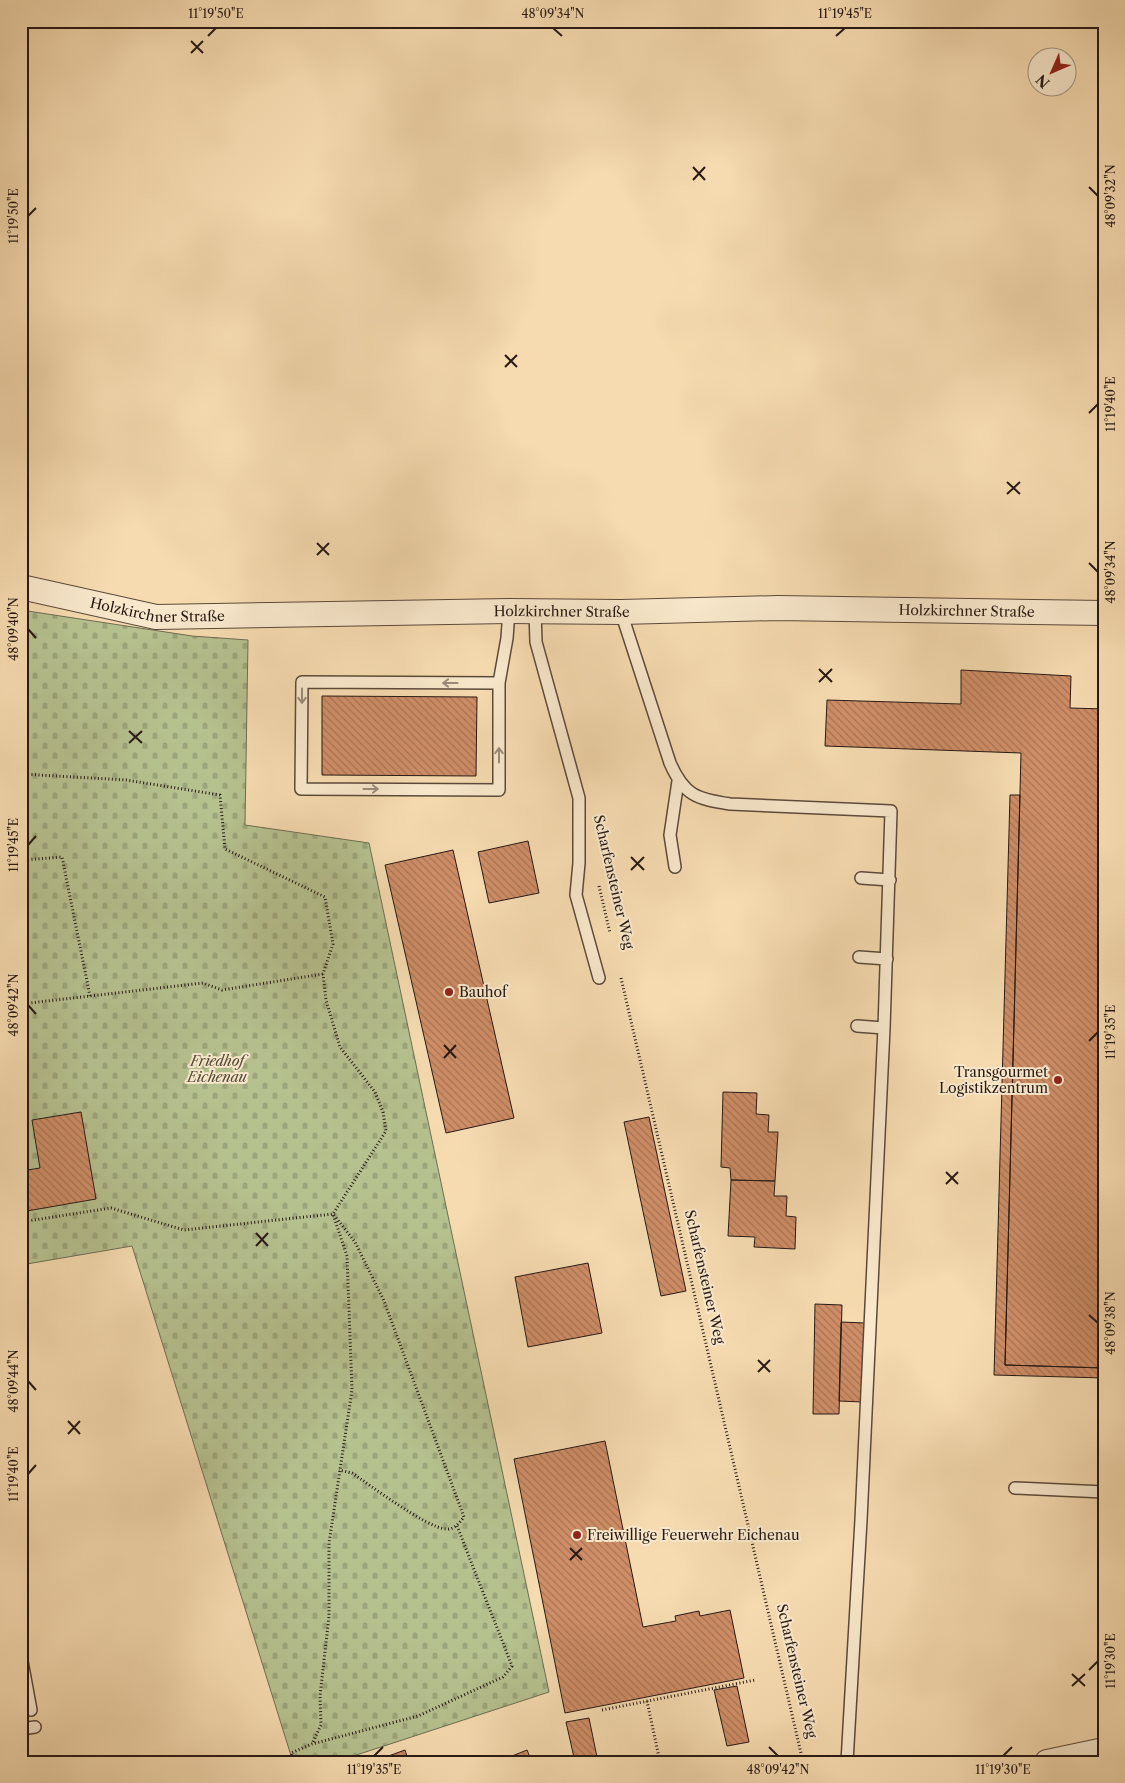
<svg xmlns="http://www.w3.org/2000/svg" width="1125" height="1783" font-family="'Libre Caslon Text',serif">
  <defs>
    <pattern id="cemetery-stones" width="16" height="16" patternUnits="userSpaceOnUse" patternTransform="scale(1.25)"><rect width="16" height="16" fill="#b6c190"/><path d="M2 7V4a2 2 0 0 1 4 0v3zM10 15v-3a2 2 0 0 1 4 0v3z" fill="#9ca57b"/></pattern>
    <pattern id="building-back-hatch" width="6" height="6" patternUnits="userSpaceOnUse" patternTransform="scale(1.25)"><rect width="6" height="6" fill="#cf8e67"/><path d="M-1 5l2 2M0 0l6 6M5-1l2 2" fill="none" stroke="#a87354"/></pattern>
  </defs>
  <rect width="100%" height="100%" fill="#f6dbb0"/>
  <filter id="stains"><feTurbulence type="fractalNoise" baseFrequency=".004" numOctaves="4"/><feColorMatrix values="0 0 0 0 .2 0 0 0 0 .09 0 0 0 0 .02 0 0 0 .5 -.17"/></filter>
  <radialGradient id="worn" r=".72"><stop offset=".6" stop-color="#630" stop-opacity="0"/><stop offset="1" stop-color="#630" stop-opacity=".3"/></radialGradient>
  <!-- cemetery -->
  <path fill="url(#cemetery-stones)" stroke="#6e6d52" d="M21,610L192,636L248,640L245,825L369,843L549,1692L335,1762H293L132,1246L21,1265Z"/>
  <!-- building -->
  <path fill="url(#building-back-hatch)" stroke="#271913" d="M961,670L1071,676L1070,708L1104,709V1368L1005,1365L1021,753L825,746L827,700L961,704Z
    M322,696L477,697L476,776L322,775Z
    M1010,795H1020L1005,1365L1104,1368V1378L994,1375Z
    M528,841L539,893L489,903L478,852Z
    M453,850L514,1118L446,1133L385,865Z
    M723,1092L757,1093L756,1114L769,1115L768,1132H778L775,1181L731,1180L730,1168L721,1167Z
    M81,1112L96,1199L21,1212V1171L40,1168L32,1120Z
    M649,1117L686,1291L661,1296L624,1122Z
    M731,1180L775,1181L774,1196H787L786,1216L796,1217L795,1249L754,1247L755,1237L728,1236Z
    M588,1263L602,1333L528,1347L515,1277Z
    M815,1304L842,1305L839,1414H813Z
    M841,1322L865,1323L863,1402L839,1401Z
    M605,1441L643,1627L676,1621L675,1616L699,1611L700,1616L730,1610L744,1678L565,1713L514,1459Z
    M737,1686L749,1742L727,1746L714,1690Z
    M589,1718L598,1762H575L566,1722Z
    M405,1750L409,1762H372Z
    M527,1750L532,1762H497Z"/>
  <g fill="none" stroke-linecap="round" stroke-linejoin="round">
    <defs>
      <path id="service" d="M535,611L536,642L579,798V863L576,895L599,978
        M621,612L670,763C684,795 696,799 730,804L891,811L884,1028L861,1520L847,1762
        M499,683L302,682L301,789L499,790V683L507,638L509,611
        M675,867L670,835L678,781
        M861,878L890,880
        M859,957L887,959
        M857,1026L884,1028
        M1015,1488L1104,1492
        M21,1656L31,1710
        M21,1729L35,1727"/>
      <g id="minor">
        <path id="s1" d="M21,587L156,617L509,611L621,612L778,608L1104,613"/>
        <path d="M1047,1762L1104,1750"/>
      </g>
    </defs>
    <!-- service casing -->
    <use href="#service" stroke="#5b4a3a" stroke-width="14"/>
    <!-- minor casing -->
    <use href="#minor" stroke="#5b4a3a" stroke-width="26"/>
    <!-- path -->
    <path stroke="#271913" stroke-width="3" stroke-dasharray="1 2.5" stroke-linecap="butt" d="M21,774L126,780L220,795L225,849L325,897L333,944L323,974L326,1000L340,1047L375,1092L383,1112L386,1131L333,1214L347,1256L352,1390L329,1543V1616L320,1696L321,1725L312,1744
      M21,860L62,857L90,996
      M599,886L610,933
      M621,978L803,1762
      M21,1004L203,983L222,990L323,974
      M21,1222L111,1208L184,1230L333,1214L355,1242L384,1301L464,1517C459,1523 454,1530 446,1529C427,1528 370,1485 352,1473L339,1470
      M647,1701L660,1762
      M602,1710L755,1680
      M293,1762L291,1753L312,1744L418,1716L503,1677L512,1666L457,1526"/>
    <!-- service -->
    <use href="#service" stroke="#f9e8cc" stroke-width="11"/>
    <!-- minor -->
    <use href="#minor" stroke="#f9e8cc" stroke-width="24"/>
  </g>
  <!-- one-way arrows -->
  <defs><path id="oneway-shaft" d="M-6 0H5M1.5-3L5.5 0L1.5 3" fill="none" stroke-width="1.6" stroke-linecap="round" stroke-linejoin="round" transform="scale(1.25)"/></defs>
  <g stroke="#9a8b79">
    <use href="#oneway-shaft" transform="translate(450 683) rotate(-180)"/>
    <use href="#oneway-shaft" transform="translate(302 696) rotate(90)"/>
    <use href="#oneway-shaft" transform="translate(499 755) rotate(-90)"/>
    <use href="#oneway-shaft" transform="translate(371 789)"/>
  </g>
  <!-- ticks -->
  <path fill="none" stroke="#271913" stroke-width="2" d="M553,28L562,36M208,36L216,28M836,36L845,28M191,41L203,53M191,53L203,41M693,167L705,180M693,180L705,167M1089,187L1098,196M28,216L36,208M505,355L517,367M505,367L517,355M1089,413L1098,404M1007,482L1020,494M1007,494L1020,482M317,543L329,555M317,555L329,543M1089,563L1098,572M28,629L36,638M819,669L832,682M819,682L832,669M129,731L142,743M129,743L142,731M28,845L36,836M631,857L644,870M631,870L644,857M28,1005L36,1014M1089,1041L1098,1032M444,1045L456,1058M444,1058L456,1045M946,1172L958,1184M946,1184L958,1172M256,1233L268,1246M256,1246L268,1233M1089,1315L1098,1323M758,1360L770,1372M758,1372L770,1360M28,1381L36,1390M68,1421L80,1434M68,1434L80,1421M28,1474L36,1465M570,1548L582,1560M570,1560L582,1548M1089,1670L1098,1661M1072,1674L1085,1686M1072,1686L1085,1674M769,1747L778,1756M374,1756L383,1747M1003,1756L1012,1747"/>
  <!-- markers -->
  <g fill="#8f2418" stroke="#f9e8cc" stroke-width="2">
    <circle cx="449" cy="992" r="5"/>
    <circle cx="1058" cy="1080" r="5"/>
    <circle cx="577" cy="1535" r="5"/>
  </g>
  <g text-anchor="middle" dominant-baseline="central" stroke-width="4" stroke-linejoin="round" paint-order="stroke">
    <!-- street labels -->
    <g font-size="14" fill="#271913" stroke="#f9e8cc">
      <text stroke="none"><textPath href="#s1" startOffset="139">Holzkirchner Straße</textPath></text>
      <text stroke="none"><textPath href="#s1" startOffset="949">Holzkirchner Straße</textPath></text>
      <text stroke="none"><textPath href="#s1" startOffset="544">Holzkirchner Straße</textPath></text>
      <text transform="translate(614 882) rotate(77)">Scharfensteiner Weg</text>
      <text transform="translate(705 1277) rotate(77)">Scharfensteiner Weg</text>
      <text transform="translate(797 1671) rotate(77)">Scharfensteiner Weg</text>
    </g>
    <!-- poi labels -->
    <g font-size="14" fill="#271913" stroke="#f9e8cc" text-anchor="start">
      <text x="459" y="992">Bauhof</text>
      <text x="1048" y="1072" text-anchor="end">Transgourmet<tspan x="1048" dy="16">Logistikzentrum</tspan></text>
      <text x="587" y="1535">Freiwillige Feuerwehr Eichenau</text>
    </g>
    <!-- park labels -->
    <g font-size="14" font-style="italic" fill="#524b38" stroke="#f9e8cc">
      <text x="217" y="1061">Friedhof<tspan x="217" dy="16">Eichenau</tspan></text>
    </g>
  </g>
  <!-- margin -->
  <rect width="1125" height="1783" fill="none" stroke="#f6dbb0" stroke-width="55"/>
  <!-- north arrow -->
  <g transform="translate(1052 72) rotate(225)"><circle r="24" fill="#f9e8cc" stroke="#a59582"/>
  <path d="M0-4L9 19L0 12L-9 19Z" fill="#8f2418"/>
  <text y="-8" font-size="14" font-weight="bold" text-anchor="middle" fill="#271913">N</text>
  </g>
  <rect x="28" y="28" width="1070" height="1728" fill="none" stroke="#271913" stroke-width="2"/>
  <g font-size="12" text-anchor="middle" fill="#271913">
    <text x="216" y="18">11°19'50"E</text>
    <text x="553" y="18">48°09'34"N</text>
    <text x="845" y="18">11°19'45"E</text>
    <text transform="translate(1111 196) rotate(-90)" y="4">48°09'32"N</text>
    <text transform="translate(14 216) rotate(-90)" y="4">11°19'50"E</text>
    <text transform="translate(1111 404) rotate(-90)" y="4">11°19'40"E</text>
    <text transform="translate(1111 572) rotate(-90)" y="4">48°09'34"N</text>
    <text transform="translate(14 629) rotate(-90)" y="4">48°09'40"N</text>
    <text transform="translate(14 845) rotate(-90)" y="4">11°19'45"E</text>
    <text transform="translate(14 1005) rotate(-90)" y="4">48°09'42"N</text>
    <text transform="translate(1111 1032) rotate(-90)" y="4">11°19'35"E</text>
    <text transform="translate(1111 1323) rotate(-90)" y="4">48°09'38"N</text>
    <text transform="translate(14 1381) rotate(-90)" y="4">48°09'44"N</text>
    <text transform="translate(14 1474) rotate(-90)" y="4">11°19'40"E</text>
    <text transform="translate(1111 1661) rotate(-90)" y="4">11°19'30"E</text>
    <text x="374" y="1774">11°19'35"E</text>
    <text x="778" y="1774">48°09'42"N</text>
    <text x="1003" y="1774">11°19'30"E</text>
  </g>
  <rect width="100%" height="100%" filter="url(#stains)"/>
  <rect width="100%" height="100%" fill="url(#worn)"/>
</svg>
